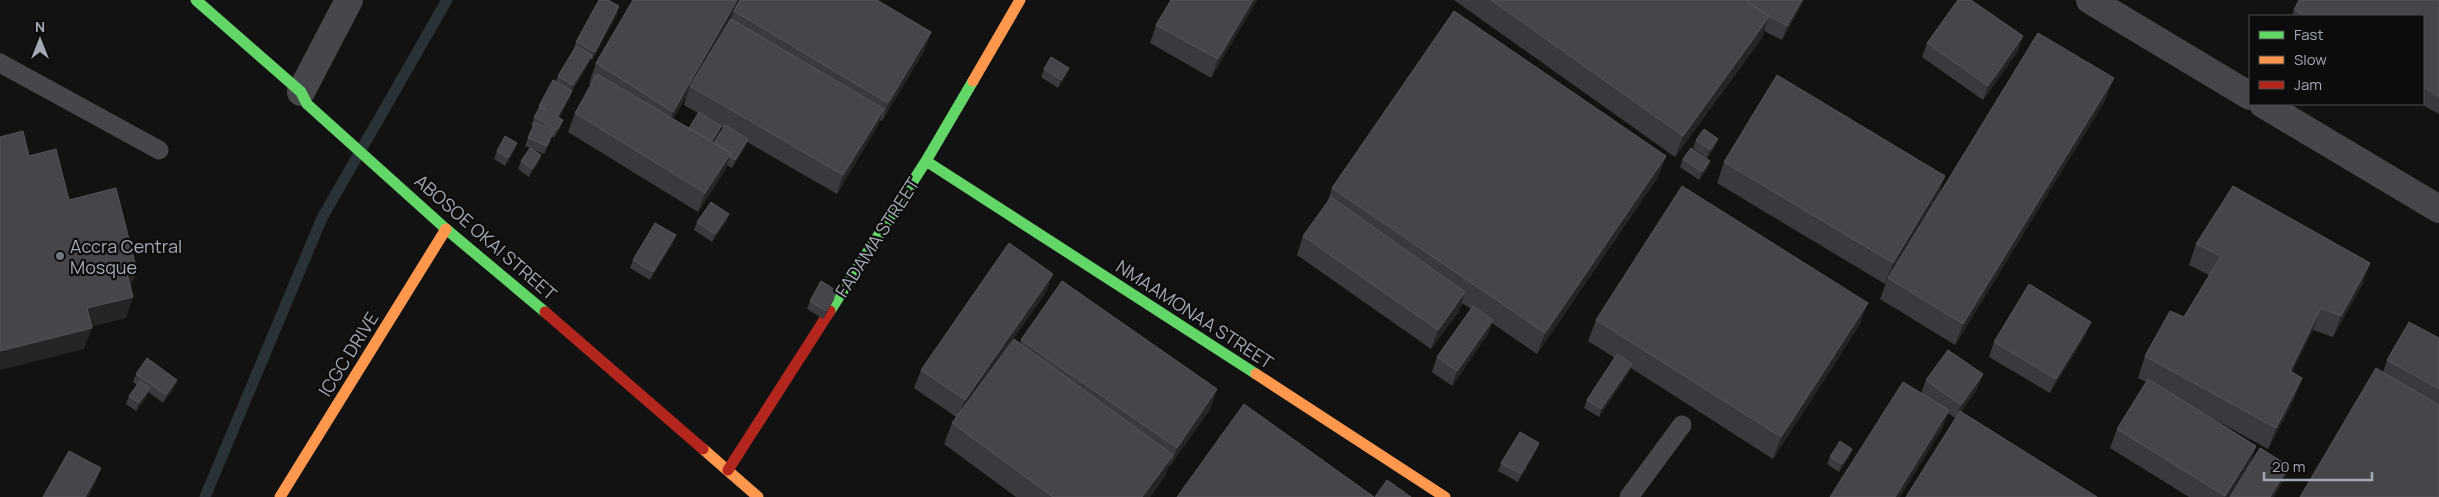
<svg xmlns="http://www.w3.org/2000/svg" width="2439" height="497" font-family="Manrope,sans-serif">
  <rect width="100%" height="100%" fill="#121212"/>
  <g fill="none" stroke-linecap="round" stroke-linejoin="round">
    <!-- stream -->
    <path stroke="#293236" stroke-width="11" d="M205,497L322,218L447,0"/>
    <!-- lane -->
    <path stroke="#46474a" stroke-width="19" d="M0,63L159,150
      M1629,497L1682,425"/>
    <!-- street -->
    <path stroke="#46474a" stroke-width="28" d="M2090,0L2250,96
      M301,92L349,0
      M2263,104L2439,209"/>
    <!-- fast -->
    <path stroke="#63d668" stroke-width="11" d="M196,0L301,92L307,104L446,229L545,312
      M926,161L1256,374
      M830,311L926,161L973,81"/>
    <!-- slow -->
    <path stroke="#ff974d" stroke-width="11" d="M973,81L1020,0
      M1256,374L1445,497
      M703,449L758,497
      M280,497L446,229"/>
    <!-- jam -->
    <path stroke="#b3261e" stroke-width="11" d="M545,312L703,449
      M728,470L830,311"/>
  </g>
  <!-- wall -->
  <path fill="#3a3a3e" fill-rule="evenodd" d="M633,0L931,32L924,51L882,121L880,120L877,127L837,194L747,142L745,147L732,168L727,165L724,172L698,212L568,132L575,113L591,85L589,84L596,63ZM687,95L684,105L698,113L689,128L673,119ZM721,127L723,128L714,143L713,142L719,134Z
    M1171,0H1257L1211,78L1150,43L1156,25Z
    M1454,0H1746L1802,4L1782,40L1764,31L1762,38L1675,157Z
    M2439,0V114L2421,104H2423V16H2292L2294,10Z
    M617,14L592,60L590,59L589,63L572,91L569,99L559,118L563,120L560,128L554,138L552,136L544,154L532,149L541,155L538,163L529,177L518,169L521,161L530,148L525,146L533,126L531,125L539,106L556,82L558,76L574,50L576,42Z
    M1927,43L2018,51L1983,100L1922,57Z
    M1044,69L1066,76L1058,88L1041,77Z
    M2106,99L1955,345L1880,299L1887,280L1885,284L1717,183L1724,162L1938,197Z
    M1696,140L1715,147L1707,158L1693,148Z
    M497,151H514L505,166L494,159Z
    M1666,156L1658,177L1537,354L1492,323L1488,334L1452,386L1432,372L1437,357L1471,309L1462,303L1459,311L1431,349L1297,255L1303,236L1327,203L1332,188Z
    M1683,159L1707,169L1699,180L1680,167Z
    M697,222H726L712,242L694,230Z
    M673,243L650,280L630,268L633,260Z
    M2196,244L2370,263L2362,285L2333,337L2313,330L2292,372L2302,378L2294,399L2268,449L2212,418L2256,446L2250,464L2229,497H2189L2110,448L2117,429L2146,382L2138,378L2145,356L2184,317L2209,275L2189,265Z
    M1046,292L1004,352L1020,344L1021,340L1211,408L1170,466L1169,465L1165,476L1150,497H1016L944,444L952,423L956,417L914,388L921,370Z
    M834,299L823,319L807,309L810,301Z
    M1596,320L1860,324L1773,459L1631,368L1629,372L1599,417L1584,408L1587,400L1615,358L1588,341Z
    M2091,322L2085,336L2050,393L1989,357L1994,342Z
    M2439,338V497L2383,372L2387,360Z
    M136,374L174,388L163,403L148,392L147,396L136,411L126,404L129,396L137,385L133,382Z
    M1983,374L1977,389L1961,412L1955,418L1948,413L1942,429L1921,393L1926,380Z
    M1539,443L1536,451L1518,482L1498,471L1501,463Z
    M1852,449L1849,457L1839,472L1827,464L1830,457Z"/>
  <!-- shaded-wall -->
  <path fill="#252527" d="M737,0H742L734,11L731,19L690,86L687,95L665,133L673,112Z
    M1253,0H1257L1211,78L1218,59Z
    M1802,0H1804L1802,4L1782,40L1787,26Z
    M619,6L617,14L592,60L595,52Z
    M1769,17L1762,38L1675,157L1683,136Z
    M931,32L924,51L882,121L888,103Z
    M2023,36L2018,51L1983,100L1988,86Z
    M592,55L589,63L570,93L573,85Z
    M1069,68L1066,76L1058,88L1061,80Z
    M2114,78L2106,99L1955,345L1963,324Z
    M572,91L569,99L554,125L557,117Z
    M884,109L877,127L837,194L843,175Z
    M563,120L560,128L554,138L557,130Z
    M721,126L719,134L706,154L708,146Z
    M748,139L745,147L732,168L735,160Z
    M1718,139L1715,147L1707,158L1710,150Z
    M517,143L514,151L505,166L508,158Z
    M731,153L724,172L698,212L705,193Z
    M541,155L538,163L529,177L532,169Z
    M1666,156L1658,177L1537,354L1545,333Z
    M1710,161L1707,169L1699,180L1702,172Z
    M1945,176L1938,197L1885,284L1893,263Z
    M729,214L726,222L712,242L715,234Z
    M676,235L673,243L650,280L653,272Z
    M2370,263L2362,285L2333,337L2341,316Z
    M137,271L129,292L127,274Z
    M1053,274L1046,292L958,418L965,400Z
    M837,291L834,299L823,319L826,311Z
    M1465,292L1459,311L1431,349L1438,330Z
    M133,297L126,318L79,330L87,308Z
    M1868,303L1860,324L1773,459L1781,437Z
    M2321,308L2313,330L2282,392L2290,371Z
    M1493,320L1488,334L1452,386L1457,371Z
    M2091,322L2085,336L2050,393L2056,379Z
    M92,328L84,349L0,370V351Z
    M1632,364L1629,372L1599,417L1601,409Z
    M1983,374L1977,389L1956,419L1961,405Z
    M2302,378L2294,399L2268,449L2276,428Z
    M177,380L174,388L163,403L166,395Z
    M150,388L147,396L136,411L139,403Z
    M1217,389L1211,408L1170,466L1177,448Z
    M1949,410L1942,429L1900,497H1895Z
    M1539,443L1536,451L1518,482L1521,474Z
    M2256,446L2250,464L2229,497H2225Z
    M1852,449L1849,457L1839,472L1842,464Z
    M1173,455L1165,476L1150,497H1142Z
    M2289,466L2284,480L2274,497H2270Z
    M101,468L96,482L88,497H85Z"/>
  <!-- building -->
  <path fill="#45464a" stroke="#54565b" d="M599,0H608L619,6L595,52L576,42Z
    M633,0H737L673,112L596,63Z
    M740,0H877L931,32L888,103L734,11Z
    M1171,0H1253L1218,59L1156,25Z
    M1491,0H1746L1769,17L1683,136Z
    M1746,0H1802L1787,26L1766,14Z
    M1958,0H1971L2023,36L1988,86L1927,43Z
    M2299,0H2439V97L2423,87V16H2305L2294,10Z
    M1454,11L1666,156L1545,333L1332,188Z
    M731,19L884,109L843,175L690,86Z
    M2038,33L2114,78L1963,324L1888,278Z
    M576,46L592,55L573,85L558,76Z
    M1051,57L1069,68L1061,80L1044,69Z
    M597,74L731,153L705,193L575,113Z
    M1777,75L1945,176L1893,263L1724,162Z
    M553,80L572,91L557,117L563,120L557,130L534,117L540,108L547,110L539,106Z
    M699,112L721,126L712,141L689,128Z
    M535,122L554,130L547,146L528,138Z
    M725,125L748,139L735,160L730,157L731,153L714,143Z
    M1704,129L1718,139L1710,150L1696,140Z
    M23,131L29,156L56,149L69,200L116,188L137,271L127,274L133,297L87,308L92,328L0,351V137Z
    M505,136L517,143L508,158L497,151Z
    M530,148L541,155L532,169L521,161Z
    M1691,148L1710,161L1702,172L1683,159Z
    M1682,186L1868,303L1781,437L1596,320Z
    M2233,186L2370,263L2341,316L2321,308L2290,371L2302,378L2276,428L2145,356L2170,311L2184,317L2221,256L2196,244Z
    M1331,197L1465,292L1438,330L1303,236Z
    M711,202L729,214L715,234L697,222Z
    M655,223L676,235L653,272L633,260Z
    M1009,243L1053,274L965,400L921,370Z
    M821,281L837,291L826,311L810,301Z
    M1062,281L1217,389L1177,448L1021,340Z
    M2029,284L2091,322L2056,379L1994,342Z
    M1473,306L1493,320L1457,371L1437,357Z
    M2409,322L2439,338V389L2387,360Z
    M1014,339L1173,455L1142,497H1053L952,423Z
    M1948,350L1983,374L1961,405L1926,380Z
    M1617,354L1632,364L1601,409L1587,400Z
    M147,358L177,380L166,395L136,374Z
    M2376,368L2439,405V497H2300Z
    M2148,379L2256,446L2225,496L2117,429Z
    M140,381L150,388L139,403L129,396Z
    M1903,382L1949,410L1895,497H1830Z
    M1244,404L1374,497H1177Z
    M1960,411L2097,497H1906Z
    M1520,432L1539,443L1521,474L1501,463Z
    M1840,441L1852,449L1842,464L1830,457Z
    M2260,448L2289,466L2270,497H2230Z
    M69,451L101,468L85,497H43Z
    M1387,480L1411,497H1375Z"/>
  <!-- markers -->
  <circle fill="#70747b" stroke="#0c0c0d" stroke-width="2" cx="60" cy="256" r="5"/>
  <g text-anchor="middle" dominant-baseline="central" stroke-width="4.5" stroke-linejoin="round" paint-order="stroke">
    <!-- street labels -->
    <g font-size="18" fill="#a3a9b3" stroke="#0c0c0d">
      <text transform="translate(486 237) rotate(41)">ABOSOE OKAI STREET</text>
      <text transform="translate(877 237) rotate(-57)">FADAMA STREET</text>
      <text transform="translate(1195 314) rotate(33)">NMAAMONAA STREET</text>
      <text transform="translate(348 354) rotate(-58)">ICGC DRIVE</text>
    </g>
    <!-- poi labels -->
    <g font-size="18" fill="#a3a9b3" stroke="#0c0c0d" text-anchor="start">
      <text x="70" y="246">Accra Central<tspan x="70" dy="21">Mosque</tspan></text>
    </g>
  </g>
  <!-- legend -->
  <rect x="2249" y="15" width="175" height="90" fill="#0c0c0d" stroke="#484b4f"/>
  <rect x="2259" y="31" width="25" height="8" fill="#63d668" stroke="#484b4f"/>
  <text x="2294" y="40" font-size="15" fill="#a3a9b3">Fast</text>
  <rect x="2259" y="56" width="25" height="8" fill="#ff974d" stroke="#484b4f"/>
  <text x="2294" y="65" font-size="15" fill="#a3a9b3">Slow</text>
  <rect x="2259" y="81" width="25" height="8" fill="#b3261e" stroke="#484b4f"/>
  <text x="2294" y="90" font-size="15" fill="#a3a9b3">Jam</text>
  <!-- north arrow -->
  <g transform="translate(40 40)" stroke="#0c0c0d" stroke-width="4" paint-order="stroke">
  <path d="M0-4L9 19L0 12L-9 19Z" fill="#a3a9b3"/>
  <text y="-8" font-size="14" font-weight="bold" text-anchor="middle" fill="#a3a9b3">N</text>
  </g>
  <!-- scale -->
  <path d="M2264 472v8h108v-8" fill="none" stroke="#a3a9b3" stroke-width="2.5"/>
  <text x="2272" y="472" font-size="15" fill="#a3a9b3" stroke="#0c0c0d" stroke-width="4" paint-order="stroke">20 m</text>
</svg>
